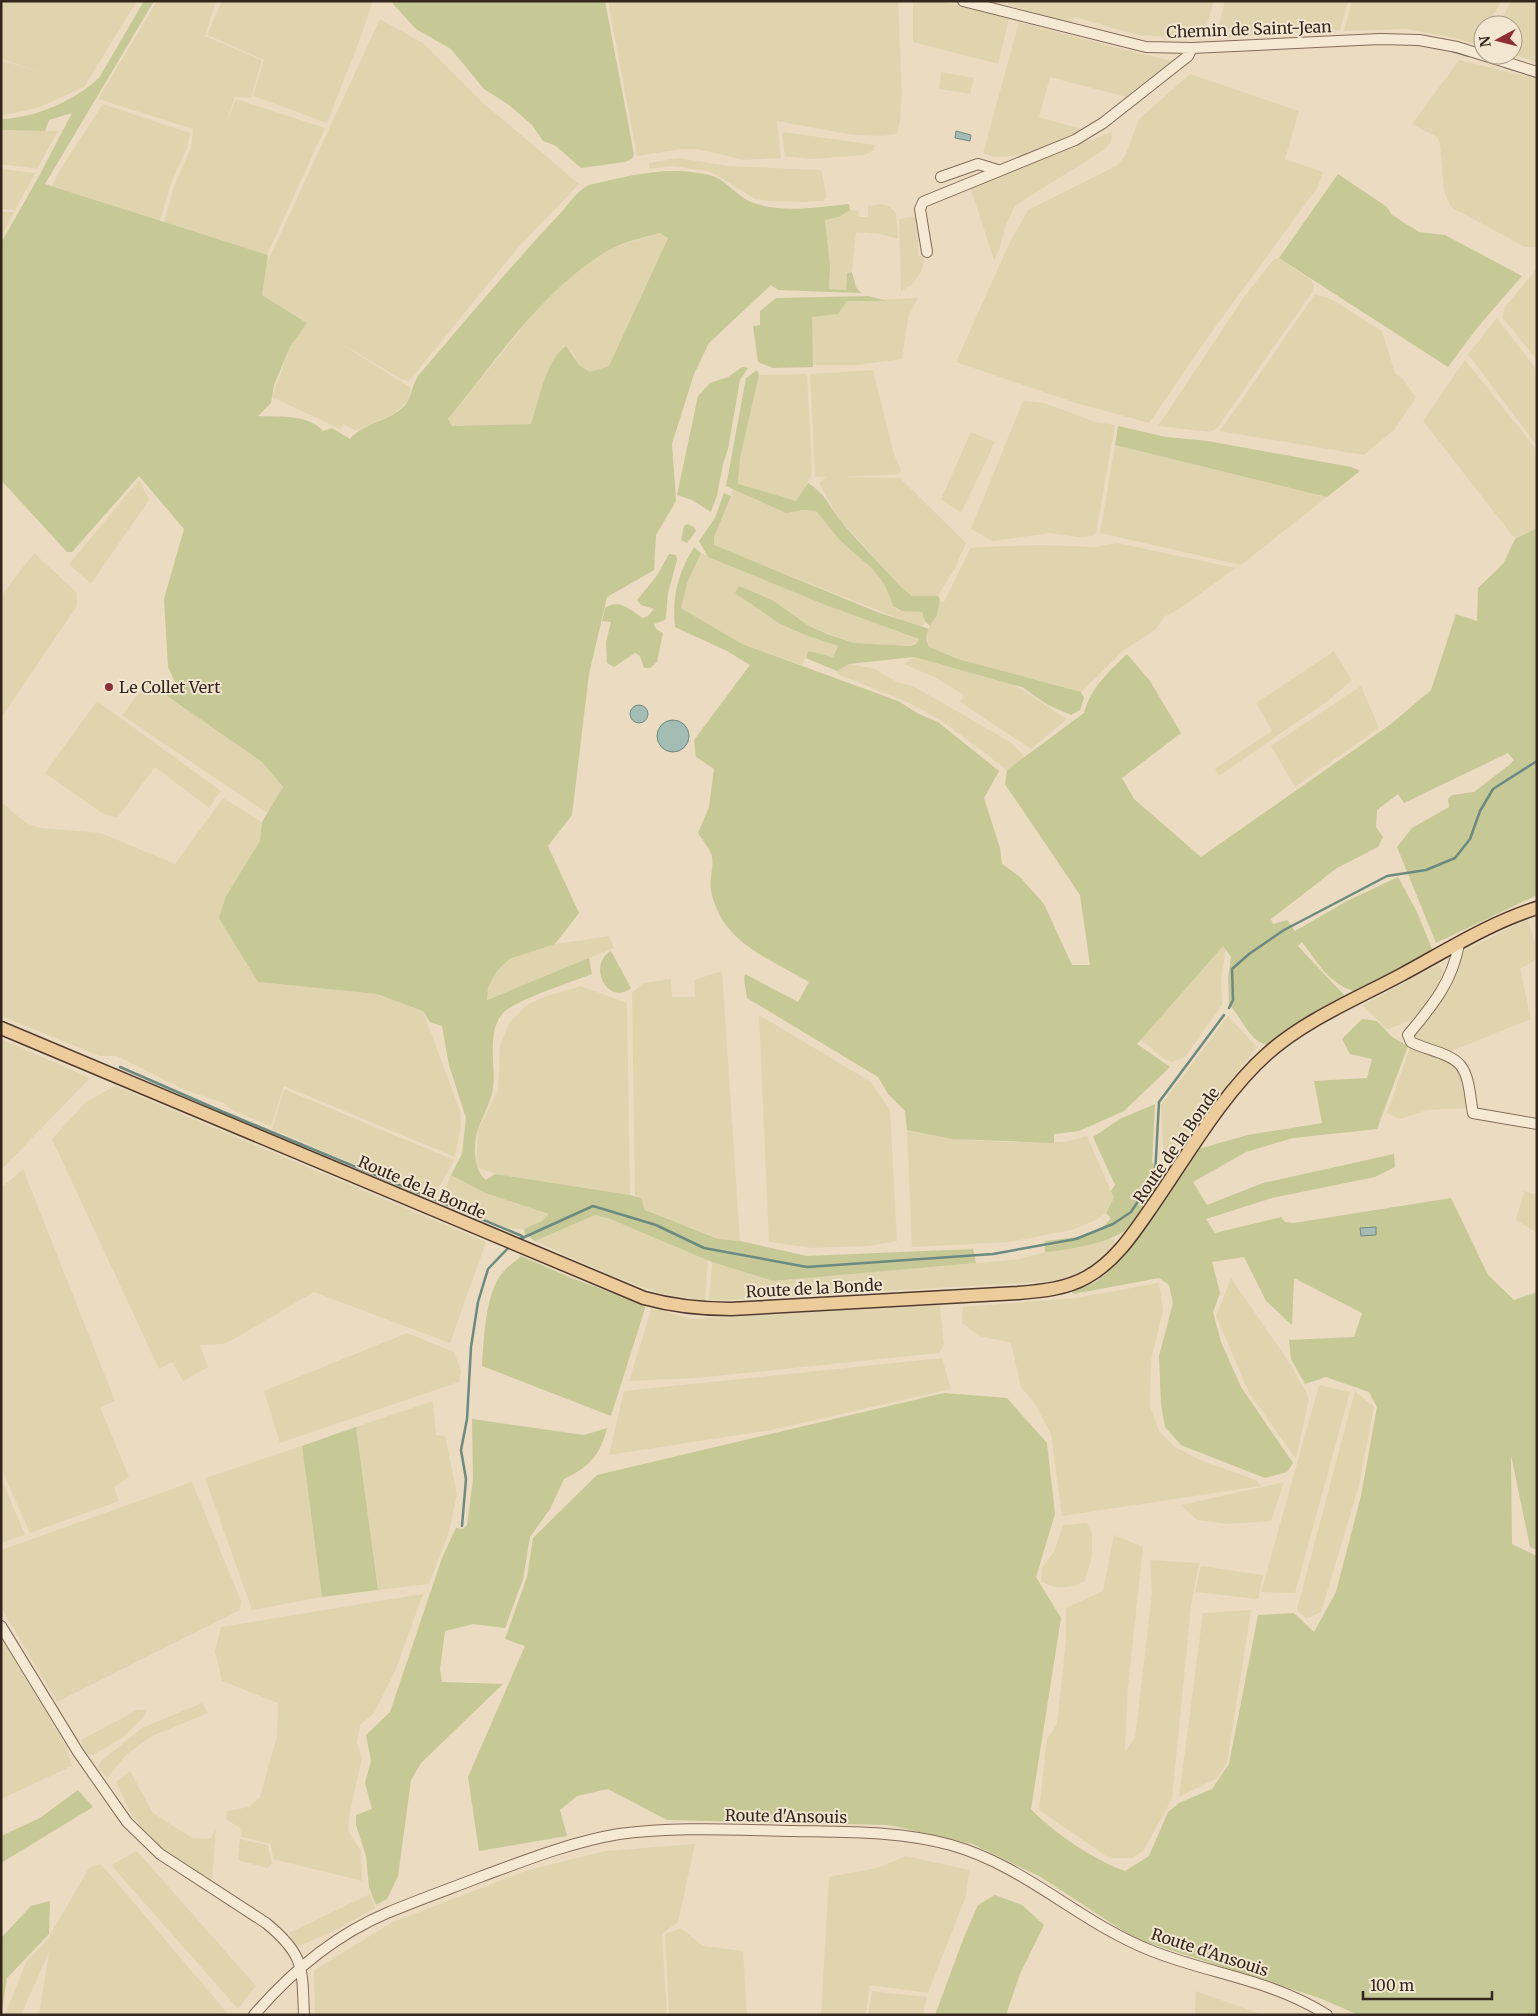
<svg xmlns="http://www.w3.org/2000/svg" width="1538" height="2016" font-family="Merriweather,serif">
  <rect width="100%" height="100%" fill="#ebdbc1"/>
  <!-- farmland -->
  <path fill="#e0d4af" d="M1,1H137L84,87L40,107L1,116V60L48,75L1,59Z
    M157,1H216L205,36L262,60L251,98L235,97L226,123L236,99L325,128L267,255L164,222L174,187L191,147L193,129L98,99Z
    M222,1H373L360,39L327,123L253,96L264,60L207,35Z
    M608,1H898L902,94L900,121L897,134L884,136L853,135L777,121L781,158L744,160L697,149H681L637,156Z
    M913,1H941L1009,18L998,64L913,42Z
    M1008,1H1214L1204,34L1169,37L1138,35L1075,17L1070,23L1008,5Z
    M1225,1H1348L1340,30L1222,38L1217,33Z
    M1352,1H1501L1489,25H1483V37L1479,45L1451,37L1405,29L1344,31Z
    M1511,1H1537V63L1513,54V25H1499Z
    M380,19L423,43L481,101L579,184L516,250L409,381L401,379L337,341L411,388L408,401L395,413L357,431L343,424L340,429L272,397L290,347L307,323L262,295L266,265Z
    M1019,22L1115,47L1172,61L1126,97L1050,77L1039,117L1084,130L1051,146L1024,155L995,157L983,153Z
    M1459,60L1537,79V247H1525L1451,207L1444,191L1440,143L1437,137L1412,124Z
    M941,72L974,78L970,94L939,89Z
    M1190,74L1299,111L1285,159L1323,172L1317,188L1208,337L1149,423L1076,403L956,362L1009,244L1028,210L1118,165L1126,154L1139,119Z
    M103,104L190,133L187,148L171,183L160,221L52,186L61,168Z
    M1,130L45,131H58L37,169L1,164Z
    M784,132L875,145L873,151L864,155L812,159L785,156L782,134Z
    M1112,132L1111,142L1105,149L1015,206L1006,225L999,250L994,260L970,186Z
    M678,158L729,166L821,170L827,197L823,201L803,202L771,201L755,199L711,172L674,166L649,169V163Z
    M1,169L35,173L15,210L1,209Z
    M881,204L890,207L896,213L898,239L880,234L856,232L852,272L847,273L846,290L829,289L830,266L825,220L839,217L850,210L858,211L859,217H868V206Z
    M1,212H14L4,232H1Z
    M919,216L923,241L918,242V256H924L922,270L913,284L901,291L899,219Z
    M660,233L668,238L609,366L590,372L580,366L571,349L545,378L531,424L452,426L448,419L548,296L569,276L614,247Z
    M1279,258L1311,280L1314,285L1313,291L1217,428L1210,432L1158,426L1244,297L1274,259Z
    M1537,268V360L1502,317L1505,307Z
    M1315,294L1331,299L1382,331L1395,373L1403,379L1416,398L1394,430L1364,455L1220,431Z
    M918,298L908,317L902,359L857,365H812V317L838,314L847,301Z
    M1497,318L1537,370V446L1468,354Z
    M1465,360L1537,450V528L1515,539L1423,421Z
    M873,370L894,454L901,470L899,474L846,477L900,478L966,543L955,568L938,596H912L901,587L839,518L819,483L826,477H815L810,374Z
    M807,374L812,468L811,476L801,495L796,501L742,487L738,484L740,458L759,375Z
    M1023,401L1044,403L1096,422L1115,425L1096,533L1091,536L1078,537L1050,533L993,541L971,529Z
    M971,432L995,442L961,513L941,499Z
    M1115,445L1327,497L1241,565L1100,533Z
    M139,480L149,500L91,584L69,564Z
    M733,489L786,513L804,510L816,511L838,538L864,560L876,572L888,590L893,606L898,610L922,612L924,614L925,621L922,628L713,545L714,537Z
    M1117,543L1236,568L1179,609L1164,617L1156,629L1124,650L1081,692L958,659L929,647L926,633L937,615L940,601L944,602L970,549L975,547L1043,545L1096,547Z
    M34,553L77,593V606L1,718V596Z
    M701,553L828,606L919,639L916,644L911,646L854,643L809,626L739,586L735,593L780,624L805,635L838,646L833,657L808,651L802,665L742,644L681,608L688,581Z
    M1334,651L1352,680L1329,700L1219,776L1215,769L1272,731L1256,703Z
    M914,657L1013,684L1067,719L1031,749L960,702L964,695L936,678L904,664Z
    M849,664L875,669L897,682L913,686L1012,743L1025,757L1007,770L941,720L905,701L837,674V671Z
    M147,682L262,762L283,788L267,813L122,715Z
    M1361,686L1379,728L1295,787L1271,746Z
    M97,701L221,791L209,808L155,767L117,818L102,813L45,773Z
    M223,798L262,822L260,841L226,896L258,982L377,994L423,1011L460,1111L461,1127L455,1157L284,1086L271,1126L236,1112L224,1103L185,1090L117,1056H100L1,1016V802L26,823L41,828L101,833L175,864Z
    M1528,919L1537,951V959L1520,969L1531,1019L1449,1052L1413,1038L1447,993L1461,952Z
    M609,936L614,948L486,1000L488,987L497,971L509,959L555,944Z
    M1223,946L1226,949L1221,980L1222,1005L1185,1057L1172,1062L1164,1059L1140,1039Z
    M1439,964L1445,976L1424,1007L1411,1020L1387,1030L1363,1005Z
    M722,971L740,1241L718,1239L645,1210L641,1198L635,1196L632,993L643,983L671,979L672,997H695L694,980Z
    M581,986L627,1003L630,1195L495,1174L476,1167L478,1129L498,1091L500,1046L509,1023L528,1004L547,996Z
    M759,1015L871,1082L890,1110L897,1241L869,1246L812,1248L769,1242Z
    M1228,1016L1257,1047L1164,1164L1161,1105Z
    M1,1039L90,1078L1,1170Z
    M1410,1047L1454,1065L1463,1079L1467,1108L1427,1110L1400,1119L1387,1113Z
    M115,1086L486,1242L450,1343L314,1292L234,1339L223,1344L200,1345L208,1367L183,1381L172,1362L159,1369L52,1139L86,1102Z
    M284,1089L454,1160L433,1198L272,1129Z
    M907,1130L952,1139L1007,1142H1065L1087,1136L1114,1198L1111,1206L1106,1213L1096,1220L1072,1230L1010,1242L912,1247Z
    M23,1169L115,1401L100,1407L129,1477L114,1487L119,1501L30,1533L1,1468V1188Z
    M451,1175L485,1193L550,1214L542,1221L524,1229L499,1228L439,1201Z
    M1524,1191L1537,1195V1233L1516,1220Z
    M595,1215L610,1219L708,1260L705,1301L662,1294L607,1274L535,1241Z
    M1105,1239H1115L1116,1243L1101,1259L1072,1276L1055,1281L709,1301L712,1262L773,1281L1020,1259L1045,1252L1078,1248Z
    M1231,1278L1291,1365L1309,1398L1296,1459L1249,1393L1216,1316Z
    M1159,1283L1163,1310L1151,1361L1150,1406L1159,1431L1175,1447L1200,1460L1256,1480L1261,1486L1062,1516L1051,1434L1035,1404L1021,1387L1011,1343L980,1336L962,1323L963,1307L1075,1298Z
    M940,1305L944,1345L939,1353L696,1378L629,1381L652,1307L691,1319Z
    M407,1333L454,1352L461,1371L459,1382L280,1443L264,1391Z
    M942,1358L951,1389L771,1430L609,1455L624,1391Z
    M1319,1385L1350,1392L1295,1593L1261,1592Z
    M1355,1391L1374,1407L1358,1489L1321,1612L1306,1619L1297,1609Z
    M433,1401L436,1435L445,1436L457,1494L449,1532L429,1584L378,1590L356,1427Z
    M302,1446L322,1597L252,1610L205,1478Z
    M1,1478L25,1535L1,1543Z
    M192,1482L241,1601L240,1610L57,1702L1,1607V1550Z
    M1284,1482L1271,1521L1229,1524L1197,1520L1181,1505Z
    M1087,1523L1092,1534V1556L1085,1581L1074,1586L1058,1588L1041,1582L1042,1567L1054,1552L1063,1525Z
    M1114,1535L1143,1547L1128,1686L1125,1751L1135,1738L1152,1593L1150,1560L1199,1563L1191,1606L1172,1799L1143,1851L1132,1858H1109L1039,1810L1047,1739L1057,1724L1066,1640V1608L1103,1591Z
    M1201,1566L1263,1575L1258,1599L1195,1592Z
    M423,1594L396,1669L374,1713L360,1725L357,1743L362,1758L350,1812L348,1831L361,1851L362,1881L273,1859L271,1844L242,1837L240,1828L226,1819L227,1811L249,1807L260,1797L277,1736L278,1703L222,1681L215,1651L221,1627Z
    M1251,1610L1227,1763L1217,1778L1179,1797L1203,1613Z
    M1,1636L67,1748L72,1766L1,1799Z
    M202,1703L208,1713L152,1736L126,1755L107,1778L98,1767L101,1761L142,1728Z
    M137,1710H146L143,1718L122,1738L93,1755L85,1754L81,1740Z
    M130,1771L153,1813L192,1838L210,1839L216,1829L212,1881L155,1845L129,1810L116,1782Z
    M240,1839L268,1845L272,1863L267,1868L238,1860Z
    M695,1844L678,1922L662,1934L667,2015H315L314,1970L393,1922L528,1870L606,1851Z
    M137,1851L256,1986L238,2009L111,1865Z
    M906,1856L969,1870L966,1896L928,1993L870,1985L866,2015H821L829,1877L877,1868Z
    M101,1864L229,2015H39L49,1952L21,2015H5L26,1962L47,1940L89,1868Z
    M370,1894L375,1908L338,1929L297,1947L289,1933Z
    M681,1928L703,1946L743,1951L747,2015H669L665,1934Z
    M872,1991L927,1997L923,2015H868Z
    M1196,1991L1263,2015H1195Z"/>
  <!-- green -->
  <path fill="#c6c896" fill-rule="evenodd" d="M144,1H154L45,184L268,255L262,295L307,323L290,347L274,385L271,403L258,416C280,417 308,414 323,431L332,428L350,439C365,421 396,421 408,401C411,395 413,384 418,376C464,322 509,268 557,217C567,207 576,191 589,185C629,176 668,165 709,175C726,179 735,195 751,202C781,214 817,207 849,204L850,210L839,217L825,220L830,266L829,289L846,290L847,273L852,272L856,287L861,293L778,290L771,285L709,343L694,374L672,444L676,501L656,535L654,570L607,597L589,674L572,815L548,846L579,913L555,944L509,959L497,971L488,987L487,1000L589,958L592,974C574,981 516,1000 504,1012C484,1033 498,1070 492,1094C489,1105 483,1116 479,1126C473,1142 472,1169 486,1180L495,1174L630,1195L641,1198L645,1210L718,1239L740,1241L807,1256L973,1249L976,1263L773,1281L712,1262L610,1219L595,1215L535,1241L525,1234L524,1229L542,1221L549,1214L485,1193L451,1175L462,1154L466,1118L449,1065L442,1026L430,1022L423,1011L377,994L258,982L219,918L226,896L260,841L262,822L283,787L262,762L147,682L171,691L176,684L168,667L164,599L184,529L139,476L72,552H67L1,480V243L38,178L72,113L49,120L45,131L1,130V119C35,118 74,101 99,78ZM660,233L668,238L609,366L590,372L580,366L566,346C547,357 538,403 531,424L452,426L448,419C497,360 545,285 613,248C627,241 645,237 660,233Z
    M393,1H605L634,154L632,159L625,162L581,168L556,146L543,141L532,125L509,105L484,89L451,49L416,29L393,4Z
    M1338,174L1387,207L1392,215L1419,232L1445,235L1522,276L1477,328L1448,367L1279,258Z
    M868,296L887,301H847L838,314L812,317L813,367L773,368L758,362L753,326L760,325V311L776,298Z
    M742,367L748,368L740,380L728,449L723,464L717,495L711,512L692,500L677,495L698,396L710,383L728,377Z
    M757,370L759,375L740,458L738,484L796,501L808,483C826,495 826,501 838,517C857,542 881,564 901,587L912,596H938L940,599L937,615L930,626L925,621L922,612L902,611L893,606C882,568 862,563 838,538C830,529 824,520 816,511L804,510L786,513L726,486L746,378Z
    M1118,426L1166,437L1208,441L1351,467L1360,471L1327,497L1115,445Z
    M724,493L731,496L714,537V545L877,612L929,629C925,635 926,640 929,647L958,659L1081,692L1084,698L1080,710L1071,715L1048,705L1022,687L914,657L849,664L837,671L806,658L808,651L833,657L838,646L805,635L780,624L735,593L739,586L772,600L809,626L830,635L854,643L911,646L916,644L919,639L828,606L708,557L699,541L715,518Z
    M688,524L694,527L696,531L687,543L681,540L684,526Z
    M1537,528V895L1436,943L1397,847L1412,828L1449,807L1448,799L1452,795L1474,792L1509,765L1514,760L1508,753L1404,803L1398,794L1377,810L1376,827L1383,837L1378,847L1337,868L1271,919L1273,924L1287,920L1295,931L1345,902L1398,877L1417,912L1432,949L1430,953L1356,992C1329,984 1318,963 1302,942L1298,946L1345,996L1272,1044C1251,1048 1242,1016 1229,1005L1228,978L1231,957L1223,946L1137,1044L1170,1067L1124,1111L1079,1131L1054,1134V1143L952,1139L907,1130L905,1111L888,1094L878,1077L747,998L744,979L745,974L798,1002L809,982C767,957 722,943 711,891C709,879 714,867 712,856C710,849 702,839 698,833L709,807L714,769L696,757L694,740L750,665L727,651L675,627C672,595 678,574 694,547L701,553L688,581L681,608L742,644L898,701L919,714L938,722L999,771L984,798L1000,848L1002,864L1020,877L1044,904L1072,965H1090L1080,895L1005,784L1007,770L1084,713C1091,687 1108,673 1127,654L1150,681L1181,733L1122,778L1134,799L1201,857L1391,724L1431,690L1456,614L1477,621L1478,588L1503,564L1515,539Z
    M669,554L676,555L677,560L668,593L666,617L665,620L654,624L656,629L663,633L657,662L650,668H644L640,656L635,653L614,667L607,663L606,642L611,622L602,621L605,608C619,598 630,610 643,618L648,616L654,609L641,605L637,600L656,577Z
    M611,951L631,988C607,1007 587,964 611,951Z
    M1362,1019L1377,1021L1392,1037L1408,1046L1377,1129L1293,1138L1246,1152L1193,1182L1207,1205L1263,1183L1394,1154L1395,1167L1375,1177L1272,1198L1206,1219L1215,1233L1281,1217L1285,1222L1294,1223L1451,1198L1488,1275L1514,1300L1537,1292V1550L1530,1547L1511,1455L1512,1544L1537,1556V2015H1359L1317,1997L1136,1939L1039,1876L972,1844L889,1825L667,1820L608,1789L577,1796L560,1810L567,1836L479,1851L468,1777L525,1646L505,1639L527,1577L533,1538L597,1475L944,1393L1007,1398L1047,1443L1055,1514L1036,1577L1061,1618L1031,1809C1051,1831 1097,1862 1125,1871L1149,1856L1168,1812L1179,1803L1212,1789L1229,1764L1258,1615L1294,1613L1314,1632L1336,1592L1361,1496L1377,1407L1369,1392L1326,1377L1305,1384L1291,1359L1289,1340L1354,1337L1362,1313L1294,1278L1292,1325L1266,1301L1244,1257L1212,1262L1220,1293L1213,1312L1221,1342L1241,1387L1293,1463L1287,1472L1265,1478L1181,1445L1165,1427L1161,1404L1159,1356L1173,1303L1169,1285L1159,1278L1073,1294L1072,1291L1092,1284L1107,1273L1154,1213L1198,1149L1248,1135L1322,1123L1314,1081L1367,1078L1372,1059L1350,1054L1342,1039Z
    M1155,1104L1152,1163L1166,1167C1156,1187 1145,1210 1130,1227C1115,1242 1066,1251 1045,1252V1241C1066,1238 1098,1238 1111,1218L1106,1213L1114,1198L1111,1191L1115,1185L1093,1137L1120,1119Z
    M521,1256L574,1279L646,1305L611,1416L482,1366C484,1339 485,1293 503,1272C508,1266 516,1261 521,1256Z
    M472,1419L584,1435L607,1428C600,1456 589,1467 564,1479L550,1509L530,1537L523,1579L505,1628L473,1624L445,1631L440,1669L442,1682L503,1684L421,1763L411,1780L398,1876L387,1899L376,1905L369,1887L366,1856L356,1825V1815L372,1809L365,1783L371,1761L366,1735L390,1712L442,1558L456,1528L463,1529L467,1525L473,1480Z
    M356,1427L378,1590L322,1597L302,1446Z
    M78,1790L93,1807L1,1863V1836L40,1818Z
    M995,1895L1022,1905L1044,1925L1020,1974L1006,2015H935L964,1937L978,1905Z
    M50,1901L49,1934L7,1978L1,2015V1938L31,1906Z"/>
  <!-- water -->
  <path fill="#a3bdb4" stroke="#6b8a80" d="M956,131L971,135L970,141L955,138Z
    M630 714a9 9 0 1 1 18 0a9 9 0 1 1-18 0Z
    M657 736a16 16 0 1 1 32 0a16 16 0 1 1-32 0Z
    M1376,1227V1235L1361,1236L1360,1228Z"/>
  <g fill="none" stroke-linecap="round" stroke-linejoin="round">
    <!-- stream -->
    <path stroke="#6b8a80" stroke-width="2.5" d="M1452,51L1469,56
      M1505,67L1537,77
      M1229,1008L1233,1000L1232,969L1249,954L1284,930L1387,876L1426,870L1455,858L1470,839L1480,811L1493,789L1537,761
      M120,1067L221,1111L522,1236
      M518,1240L593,1206L656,1225L704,1248L807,1267L993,1254L1076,1239L1113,1224L1131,1212L1155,1175L1159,1102L1224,1015
      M462,1526L466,1479L461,1450L467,1419L471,1347L478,1302L488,1269L510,1246"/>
    <defs>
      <path id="minor" d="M963,1L1146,47L1192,48L1380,39L1419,40L1457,47L1537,72
        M941,177L978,164L998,170
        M927,252L920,209L923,202L1075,140L1103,123L1188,56L1192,48
        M1459,944C1452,983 1432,1006 1408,1035L1411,1042C1426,1050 1451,1053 1461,1066C1470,1078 1470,1099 1473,1113L1537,1124
        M1,1626L78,1752L127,1822L160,1854L266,1923C305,1955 302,1968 304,2015
        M254,2015C291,1972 335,1935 387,1913C418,1900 449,1889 480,1877C526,1860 571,1842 619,1834C677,1826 737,1830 794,1831C847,1832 900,1831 951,1845C1026,1866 1080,1923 1152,1951C1210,1974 1273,1980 1327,2015"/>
      <path id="major" d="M1,1028L644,1298C673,1306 700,1309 731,1309L1018,1293C1042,1291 1066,1289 1087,1277C1116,1261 1135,1231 1153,1205C1187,1156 1223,1093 1267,1054C1305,1020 1356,999 1401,975C1444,952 1489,923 1537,908"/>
    </defs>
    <!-- minor casing -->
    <use href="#minor" stroke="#836c5a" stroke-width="12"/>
    <!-- major casing -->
    <use href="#major" stroke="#513b2e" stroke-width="15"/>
    <!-- minor -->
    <use href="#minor" stroke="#f6e9d4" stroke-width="10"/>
    <!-- major -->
    <use href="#major" stroke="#eccc9b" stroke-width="12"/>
  </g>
  <!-- markers -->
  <circle fill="#8e2e36" stroke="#f3e6d0" stroke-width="2" cx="109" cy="687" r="5"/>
  <g text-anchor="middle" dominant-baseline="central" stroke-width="4" stroke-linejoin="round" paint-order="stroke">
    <!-- street labels -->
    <g font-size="16" fill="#34261d" stroke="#f3e6d0">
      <text transform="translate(1249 29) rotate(-2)">Chemin de Saint-Jean</text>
      <text transform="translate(1176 1145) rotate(-55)">Route de la Bonde</text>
      <text transform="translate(422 1187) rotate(23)">Route de la Bonde</text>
      <text transform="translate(814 1288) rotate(-3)">Route de la Bonde</text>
      <text transform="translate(786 1816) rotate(1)">Route d'Ansouis</text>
      <text transform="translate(1210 1952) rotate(18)">Route d'Ansouis</text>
    </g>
    <!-- poi labels -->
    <g font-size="16" fill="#34261d" stroke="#f3e6d0" text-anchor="start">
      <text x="119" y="687">Le Collet Vert</text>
    </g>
  </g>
  <!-- border -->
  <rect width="1538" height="2016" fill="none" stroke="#34261d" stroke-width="5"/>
  <!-- north arrow -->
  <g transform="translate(1498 40) rotate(263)"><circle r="24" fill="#f3e6d0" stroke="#a79988"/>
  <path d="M0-4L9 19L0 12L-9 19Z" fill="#8e2e36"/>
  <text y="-8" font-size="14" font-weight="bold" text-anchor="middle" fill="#34261d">N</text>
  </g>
  <!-- scale -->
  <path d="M1363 1991v8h129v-8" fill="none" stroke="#34261d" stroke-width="2.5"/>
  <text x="1370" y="1991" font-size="15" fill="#34261d" stroke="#f3e6d0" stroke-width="4" paint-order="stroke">100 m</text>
</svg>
